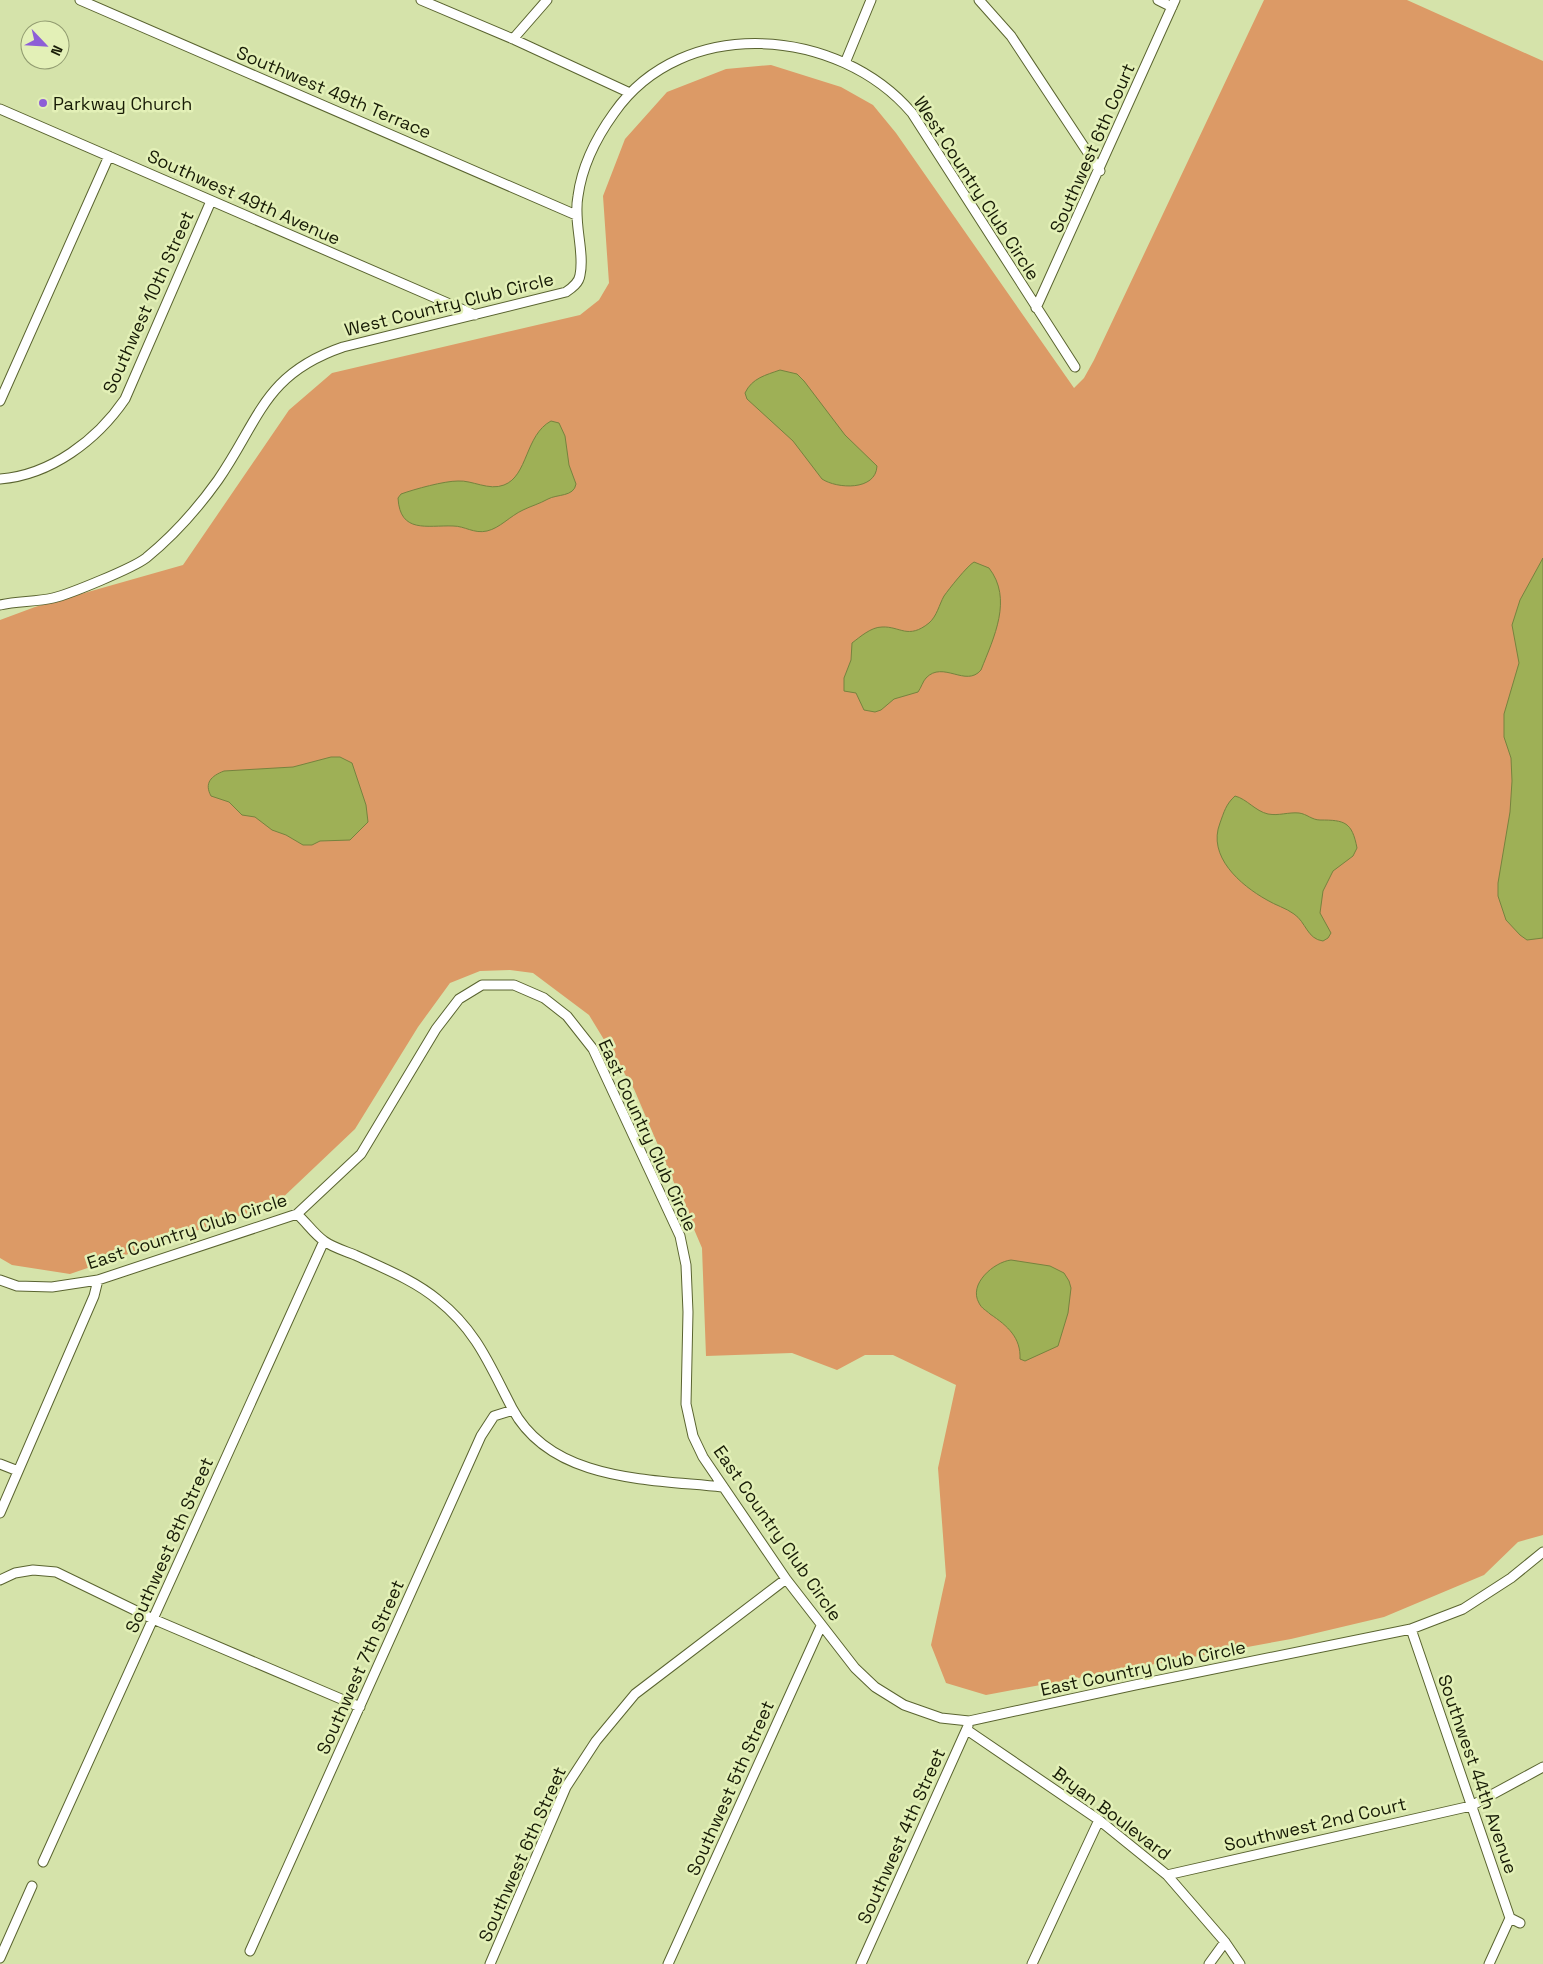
<svg xmlns="http://www.w3.org/2000/svg" width="1543" height="1964" font-family="'Space Grotesk',sans-serif">
  <rect width="100%" height="100%" fill="#d5e3aa"/>
  <!-- green -->
  <path fill="#dc9a66" d="M1264,0H1407L1543,61V1535L1518,1542L1484,1575L1384,1617L1291,1639L986,1695L946,1683L931,1645L946,1576L938,1468L956,1385L893,1355H865L837,1370L792,1353L706,1356L702,1248L634,1089L589,1015L533,973L510,970L480,971L450,983L418,1027L355,1129L277,1203L70,1274L12,1265L0,1258V620L35,607L183,565L289,410L332,373L580,315L599,300L609,283L603,196L625,139L667,92L726,69L771,65L841,87L873,105L896,133L1074,388L1084,378L1094,360Z"/>
  <!-- water -->
  <path fill="#9eb056" stroke="#76833e" d="M780,370L797,374L804,381L845,435L877,466C876,491 837,489 822,479L793,441L747,399L745,393C752,378 766,375 780,370Z
    M551,421L559,423L565,436L569,465L576,484C574,497 557,494 548,499C539,504 531,506 523,510C510,516 500,528 487,531C474,534 465,526 453,526C427,525 400,534 398,498L401,494C415,489 444,481 458,481C472,480 489,491 504,485C528,476 525,435 551,421Z
    M1543,558V938L1527,940L1520,935L1506,920L1498,896V883L1510,812L1512,781L1511,758L1504,737V714L1519,663L1512,625L1520,600Z
    M974,562L989,568C1013,599 994,637 981,670C966,688 943,660 926,678C923,681 921,688 918,692L894,699L881,710L875,712L864,710L856,693L844,691V678L851,660L852,643C860,637 871,627 882,627C900,626 908,640 929,623C937,616 939,605 944,596C949,589 967,566 974,562Z
    M331,757H340L352,763L366,805L368,822L350,840L320,841L312,845H303L286,835L272,830L255,817L242,815L229,802L211,796C204,783 211,776 224,771L293,767Z
    M1235,796C1247,799 1255,811 1268,814C1279,816 1288,812 1299,813C1307,814 1312,820 1320,820C1345,820 1352,822 1357,848L1353,856L1333,871L1323,891L1320,913L1331,933L1328,938L1323,941C1307,939 1306,922 1294,914C1286,908 1275,905 1267,900C1240,885 1207,856 1220,823C1224,812 1226,804 1235,796Z
    M1011,1260L1050,1266L1064,1273L1069,1281L1071,1288L1068,1313L1058,1346L1025,1361L1020,1359C1021,1338 1008,1326 990,1314C986,1310 982,1309 979,1303C968,1284 994,1262 1011,1260Z"/>
  <g fill="none" stroke-linecap="round" stroke-linejoin="round">
    <defs>
      <path id="minor" d="M80,0L576,215
        M421,0L513,39L630,93
        M979,0L1011,36L1100,171
        M1158,0L1172,7
        M513,39L547,0
        M845,63L871,0
        M0,109L475,315
        M1036,308L1175,0
        M0,401L109,156
        M0,479C51,475 97,440 125,399L211,201
        M0,605C17,601 35,602 53,598C70,594 133,568 146,558C173,536 198,508 218,480C260,419 264,374 343,347L566,292C572,288 579,283 580,275C585,252 573,222 578,196C582,166 596,138 614,113C683,14 839,27 912,113L1075,367
        M297,1214C306,1222 314,1234 324,1241C332,1247 345,1251 355,1255C383,1268 414,1280 438,1300C477,1331 490,1366 512,1408C551,1482 650,1479 722,1487
        M0,1280L17,1286L52,1287L98,1280L297,1214L361,1154L436,1029L459,999L482,985H514L544,998L567,1016L593,1049L680,1236L686,1265L688,1312L686,1404L693,1436L703,1457L786,1579L855,1668L875,1687L904,1705L941,1718L969,1721L1135,1685L1411,1629L1463,1609L1511,1578L1543,1552
        M0,1464L18,1471
        M0,1513L94,1296L98,1280
        M0,1580L15,1573L33,1570L56,1572L153,1619L360,1707
        M1411,1629L1510,1918L1520,1923
        M967,1730L1099,1820L1167,1875L1225,1942L1240,1964
        M43,1862L324,1241
        M1167,1875L1471,1806L1543,1767
        M250,1951L481,1436L494,1416L513,1410
        M0,1958L32,1886
        M490,1964L566,1787L596,1741L635,1694L786,1579
        M668,1964L821,1626
        M861,1964L968,1726
        M1032,1964L1099,1820
        M1209,1964L1225,1942
        M1489,1964L1510,1918"/>
    </defs>
    <!-- minor casing -->
    <use href="#minor" stroke="#5a6430" stroke-width="11"/>
    <!-- minor -->
    <use href="#minor" stroke="#fff" stroke-width="9"/>
  </g>
  <!-- markers -->
  <circle fill="#8d5ed7" stroke="#e3f0b7" stroke-width="2" cx="43" cy="103" r="5"/>
  <g text-anchor="middle" dominant-baseline="central" stroke-width="5" stroke-linejoin="round" paint-order="stroke">
    <!-- street labels -->
    <g font-size="18" fill="#171b06" stroke="#e3f0b7">
      <text transform="translate(334 92) rotate(23)">Southwest 49th Terrace</text>
      <text transform="translate(1092 148) rotate(-66)">Southwest 6th Court</text>
      <text transform="translate(977 188) rotate(57)">West Country Club Circle</text>
      <text transform="translate(244 197) rotate(24)">Southwest 49th Avenue</text>
      <text transform="translate(148 302) rotate(-66)">Southwest 10th Street</text>
      <text transform="translate(449 304) rotate(-14)">West Country Club Circle</text>
      <text transform="translate(648 1135) rotate(65)">East Country Club Circle</text>
      <text transform="translate(187 1231) rotate(-18)">East Country Club Circle</text>
      <text transform="translate(778 1533) rotate(55)">East Country Club Circle</text>
      <text transform="translate(169 1545) rotate(-66)">Southwest 8th Street</text>
      <text transform="translate(360 1667) rotate(-66)">Southwest 7th Street</text>
      <text transform="translate(1143 1668) rotate(-12)">East Country Club Circle</text>
      <text transform="translate(1478 1774) rotate(71)">Southwest 44th Avenue</text>
      <text transform="translate(730 1788) rotate(-66)">Southwest 5th Street</text>
      <text transform="translate(1112 1813) rotate(37)">Bryan Boulevard</text>
      <text transform="translate(1315 1824) rotate(-13)">Southwest 2nd Court</text>
      <text transform="translate(901 1836) rotate(-66)">Southwest 4th Street</text>
      <text transform="translate(522 1854) rotate(-66)">Southwest 6th Street</text>
    </g>
    <!-- poi labels -->
    <g font-size="18" fill="#171b06" stroke="#e3f0b7" text-anchor="start">
      <text x="53" y="103">Parkway Church</text>
    </g>
  </g>
  <!-- north arrow -->
  <g transform="translate(45 45) rotate(115)"><circle r="24" fill="#e3f0b7" stroke="#919b70"/>
  <path d="M0-4L9 19L0 12L-9 19Z" fill="#8d5ed7"/>
  <text y="-8" font-size="14" font-weight="bold" text-anchor="middle" fill="#171b06">N</text>
  </g>
</svg>
